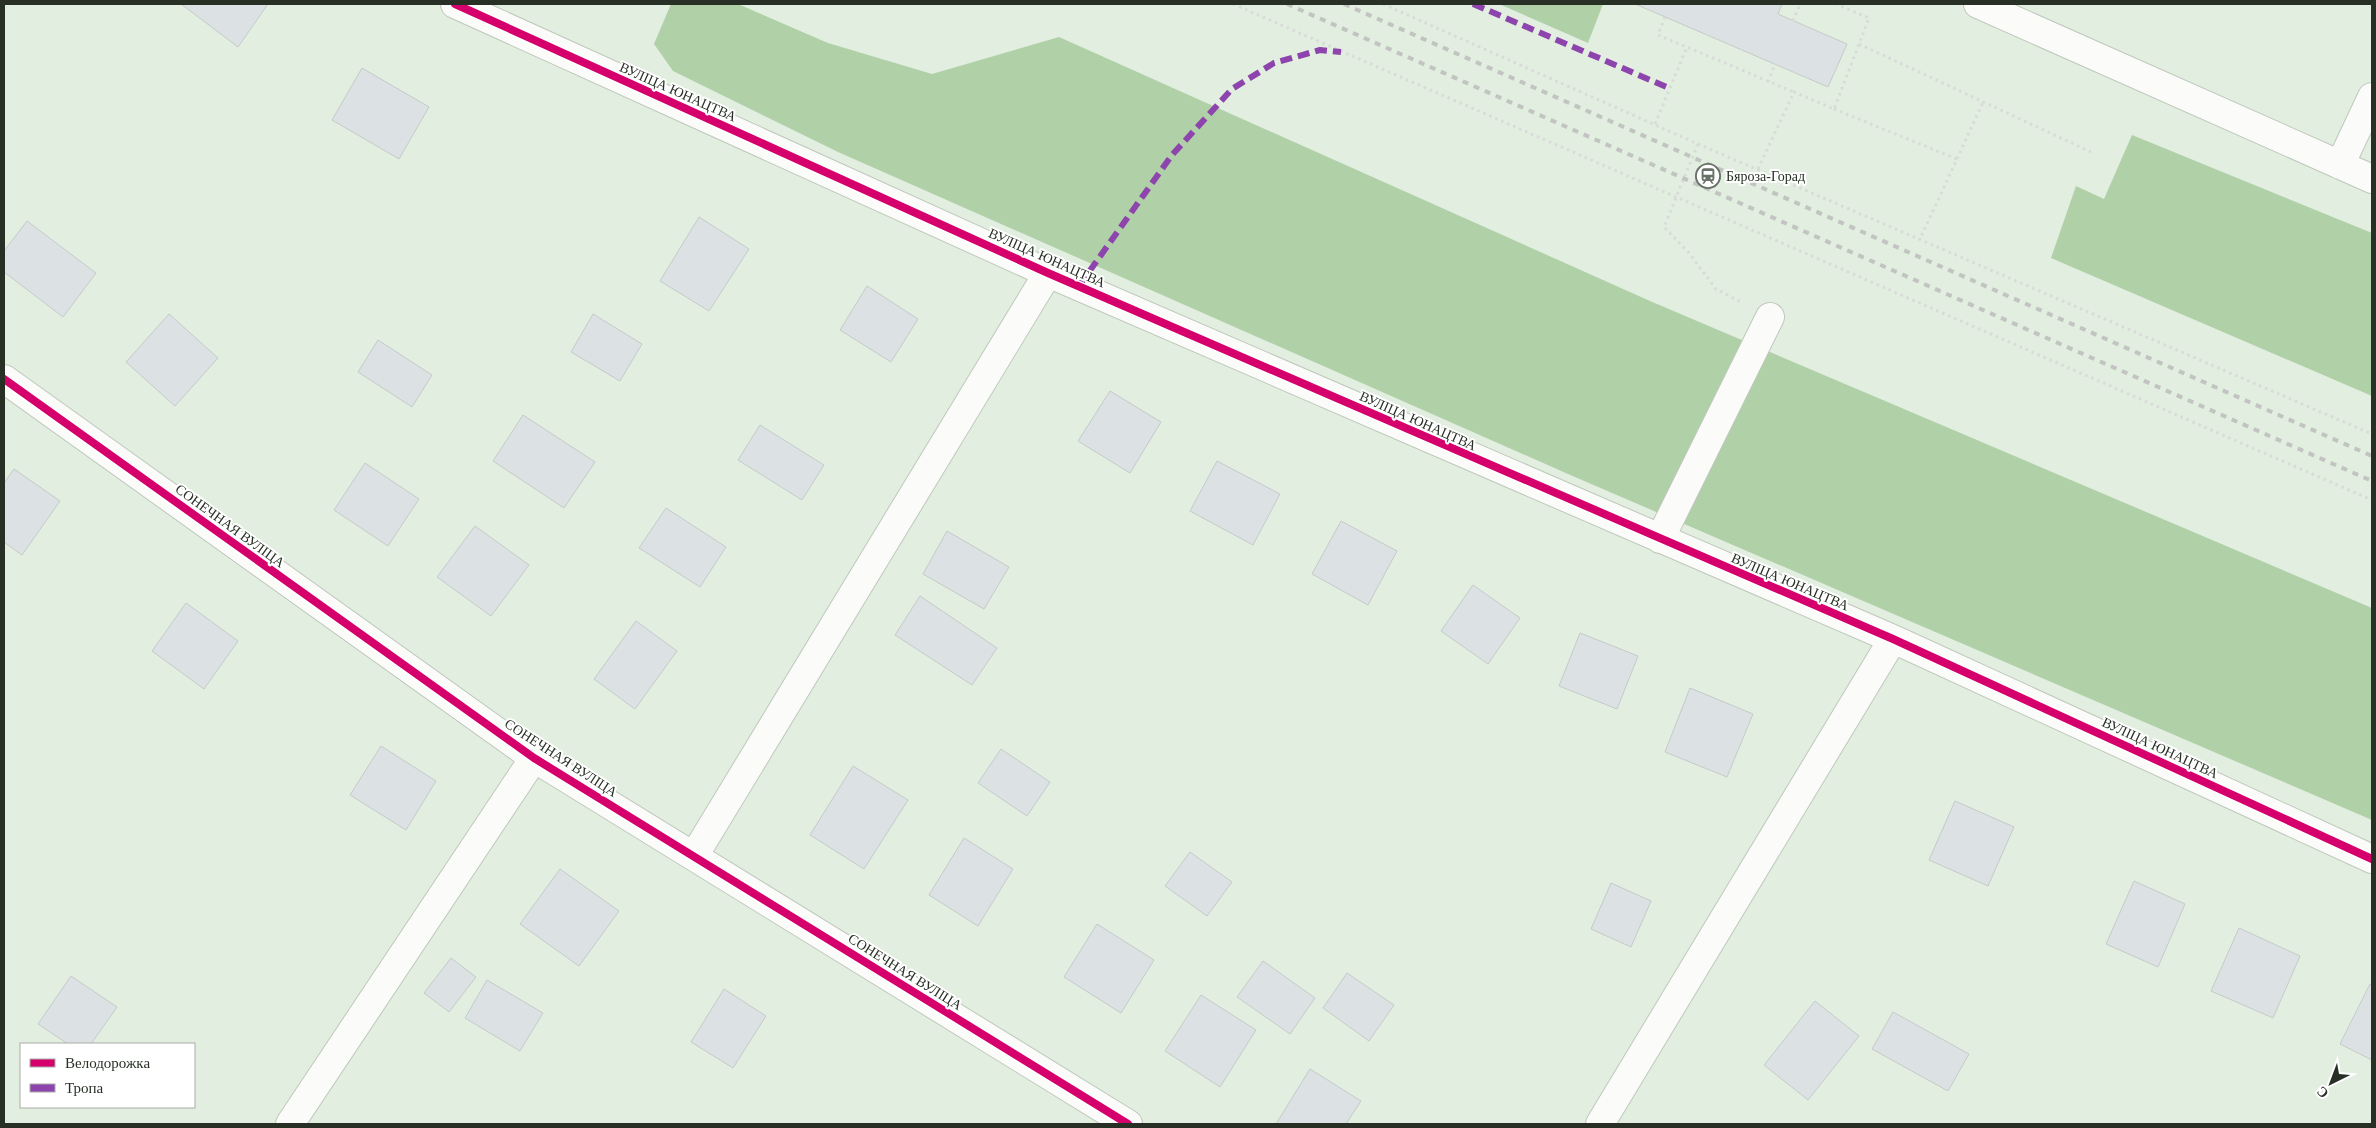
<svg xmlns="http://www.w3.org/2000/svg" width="2376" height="1128" font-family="Georgia,serif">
  <rect width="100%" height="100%" fill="#e2eee0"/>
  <!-- forest -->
  <path fill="#b0d0a8" d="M671,4H738L828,43L932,74L1059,37L1650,301L2372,608V820L1568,474L838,152L673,71L654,44Z
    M1499,4H1603L1588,43Z
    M2132,135L2372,233V396L2051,258L2076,186L2104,199Z"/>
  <!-- building -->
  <path fill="#dce2e4" stroke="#c5cac9" d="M181,4H268L238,47Z
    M1635,4H1782L1778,14L1847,44L1828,87Z
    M362,68L429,107L399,159L332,120Z
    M699,217L749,249L709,311L660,281Z
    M27,221L96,273L63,317L4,272V251Z
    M867,286L918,319L891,362L840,330Z
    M169,314L218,358L175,406L126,362Z
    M593,314L642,344L620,381L571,352Z
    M378,340L432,375L412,407L358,372Z
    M1110,391L1161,422L1130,473L1078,441Z
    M523,415L595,462L564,508L493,461Z
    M760,425L824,465L802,500L738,460Z
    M1217,461L1280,494L1253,545L1190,511Z
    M365,463L419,499L388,546L334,510Z
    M14,469L60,501L22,555L4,542V483Z
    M666,508L726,547L700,587L639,548Z
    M1341,521L1397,551L1368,605L1312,574Z
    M475,526L529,565L491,616L437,577Z
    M947,531L1009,567L984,609L923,574Z
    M1473,585L1520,618L1488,664L1441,631Z
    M920,596L997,648L972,685L895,635Z
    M186,603L238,641L204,689L152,651Z
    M636,621L677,651L635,709L594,679Z
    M1580,633L1638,656L1617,709L1559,686Z
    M1690,688L1753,714L1727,777L1665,752Z
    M381,746L436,781L406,830L350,795Z
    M1001,749L1050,782L1027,816L978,783Z
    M853,766L908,800L864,869L810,835Z
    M1955,801L2014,827L1988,886L1929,860Z
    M964,838L1013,869L978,926L929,895Z
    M1190,852L1232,882L1207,916L1165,886Z
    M560,869L619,911L579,966L520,924Z
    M2134,881L2185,904L2158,967L2106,944Z
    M1611,883L1651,901L1631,947L1591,929Z
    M1097,924L1154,960L1121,1013L1064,977Z
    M2239,928L2300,956L2273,1018L2211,991Z
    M451,958L476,977L449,1012L424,993Z
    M1263,961L1315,998L1290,1034L1237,997Z
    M1347,973L1394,1005L1369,1041L1323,1008Z
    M71,976L117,1007L91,1044H68L38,1024Z
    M487,980L543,1013L520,1051L465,1018Z
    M2370,984L2372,985V1060L2340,1044Z
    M724,989L766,1016L733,1068L691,1042Z
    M1201,995L1256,1030L1220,1087L1165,1051Z
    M1815,1001L1859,1036L1808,1100L1764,1065Z
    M1893,1012L1969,1054L1948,1091L1872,1049Z
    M1310,1069L1361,1101L1346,1124H1276Z"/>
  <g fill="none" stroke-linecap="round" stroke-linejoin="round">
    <defs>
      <path id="minor" d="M455,4L1048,273L1893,639L2372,859
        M1978,4L2372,179
        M2340,165L2372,97
        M4,379L534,758L1128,1124
        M1660,539L1770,317
        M694,856L1048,273
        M290,1124L534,758
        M1600,1124L1893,639"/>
    </defs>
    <!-- minor casing -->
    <use href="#minor" stroke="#bfc8bc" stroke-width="30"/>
    <!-- path -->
    <path stroke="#d8dbd8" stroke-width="3" stroke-dasharray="2.5 4" stroke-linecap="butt" d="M1233,4L2372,500
      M1383,4L1698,144L2372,434
      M1665,17L1658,35L1794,92
      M1793,21L1800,4
      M1859,44L2091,152
      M1768,82L1775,64
      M1834,109L1957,159L1920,239
      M1655,124L1687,47
      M1698,144L1664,227L1689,253L1716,289L1741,302
      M1957,159L1983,102
      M1758,169L1794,92L1834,109L1869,18L1836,4"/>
    <!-- minor -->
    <use href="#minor" stroke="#fbfcfa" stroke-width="28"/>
    <!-- rail -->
    <path stroke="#c2c4c1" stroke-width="4" stroke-dasharray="6 6" stroke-linecap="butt" d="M1287,4L2372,481
      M1344,4L2372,456"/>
    <!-- quiet -->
    <path stroke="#8e44ad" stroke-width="6" stroke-dasharray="12 6" stroke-linecap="butt" d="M1473,4L1669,88
      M1079,286L1172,155L1232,89L1274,63L1320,50L1341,52"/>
    <defs>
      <path id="cycleway" d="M455,4L1048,273L1893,639L2372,859
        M4,379L534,758L1128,1124"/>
    </defs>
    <!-- cycleway casing -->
    <use href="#cycleway" stroke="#fff" stroke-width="11"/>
    <!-- cycleway -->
    <use href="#cycleway" stroke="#d6006c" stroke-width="8"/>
  </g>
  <!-- icons -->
  <defs>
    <symbol id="station-ring" viewBox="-11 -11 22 22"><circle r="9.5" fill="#fff" stroke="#697267" stroke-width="1.5"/><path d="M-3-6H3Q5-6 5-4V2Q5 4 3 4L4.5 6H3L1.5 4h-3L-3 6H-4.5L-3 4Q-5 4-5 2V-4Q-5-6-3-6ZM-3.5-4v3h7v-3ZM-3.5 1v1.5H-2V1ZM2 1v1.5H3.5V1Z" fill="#697267"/></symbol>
  </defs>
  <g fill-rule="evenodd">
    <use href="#station-ring" x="1694" y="162" width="28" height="28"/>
  </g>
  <g text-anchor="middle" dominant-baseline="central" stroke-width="4" stroke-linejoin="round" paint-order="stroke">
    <!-- street labels -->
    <g font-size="14" fill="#283026" stroke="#fff">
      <text transform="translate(678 92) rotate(24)">ВУЛІЦА ЮНАЦТВА</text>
      <text transform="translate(1047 258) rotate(24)">ВУЛІЦА ЮНАЦТВА</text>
      <text transform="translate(1418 421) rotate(24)">ВУЛІЦА ЮНАЦТВА</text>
      <text transform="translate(230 526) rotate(36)">СОНЕЧНАЯ ВУЛІЦА</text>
      <text transform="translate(1790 582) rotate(23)">ВУЛІЦА ЮНАЦТВА</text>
      <text transform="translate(2160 748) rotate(25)">ВУЛІЦА ЮНАЦТВА</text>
      <text transform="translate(561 758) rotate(33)">СОНЕЧНАЯ ВУЛІЦА</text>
      <text transform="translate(905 972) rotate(32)">СОНЕЧНАЯ ВУЛІЦА</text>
    </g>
    <!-- poi labels -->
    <g font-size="14" fill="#283026" stroke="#fff" text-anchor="start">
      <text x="1726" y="176">Бяроза-Горад</text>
    </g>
  </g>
  <!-- border -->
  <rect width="2376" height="1128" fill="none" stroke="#283026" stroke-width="10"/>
  <!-- legend -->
  <rect x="20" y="1043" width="175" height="65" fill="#ffffff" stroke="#a9aca8"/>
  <rect x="30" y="1059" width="25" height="8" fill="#d6006c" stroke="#a9aca8"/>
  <text x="65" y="1068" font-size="15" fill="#283026">Велодорожка</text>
  <rect x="30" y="1084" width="25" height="8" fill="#8e44ad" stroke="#a9aca8"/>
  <text x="65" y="1093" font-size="15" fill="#283026">Тропа</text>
  <!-- north arrow -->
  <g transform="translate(2331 1083) rotate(222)" stroke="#ffffff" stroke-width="4" paint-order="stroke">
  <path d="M0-4L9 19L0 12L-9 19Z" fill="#283026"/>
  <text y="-8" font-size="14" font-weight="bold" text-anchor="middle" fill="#283026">С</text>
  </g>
</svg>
